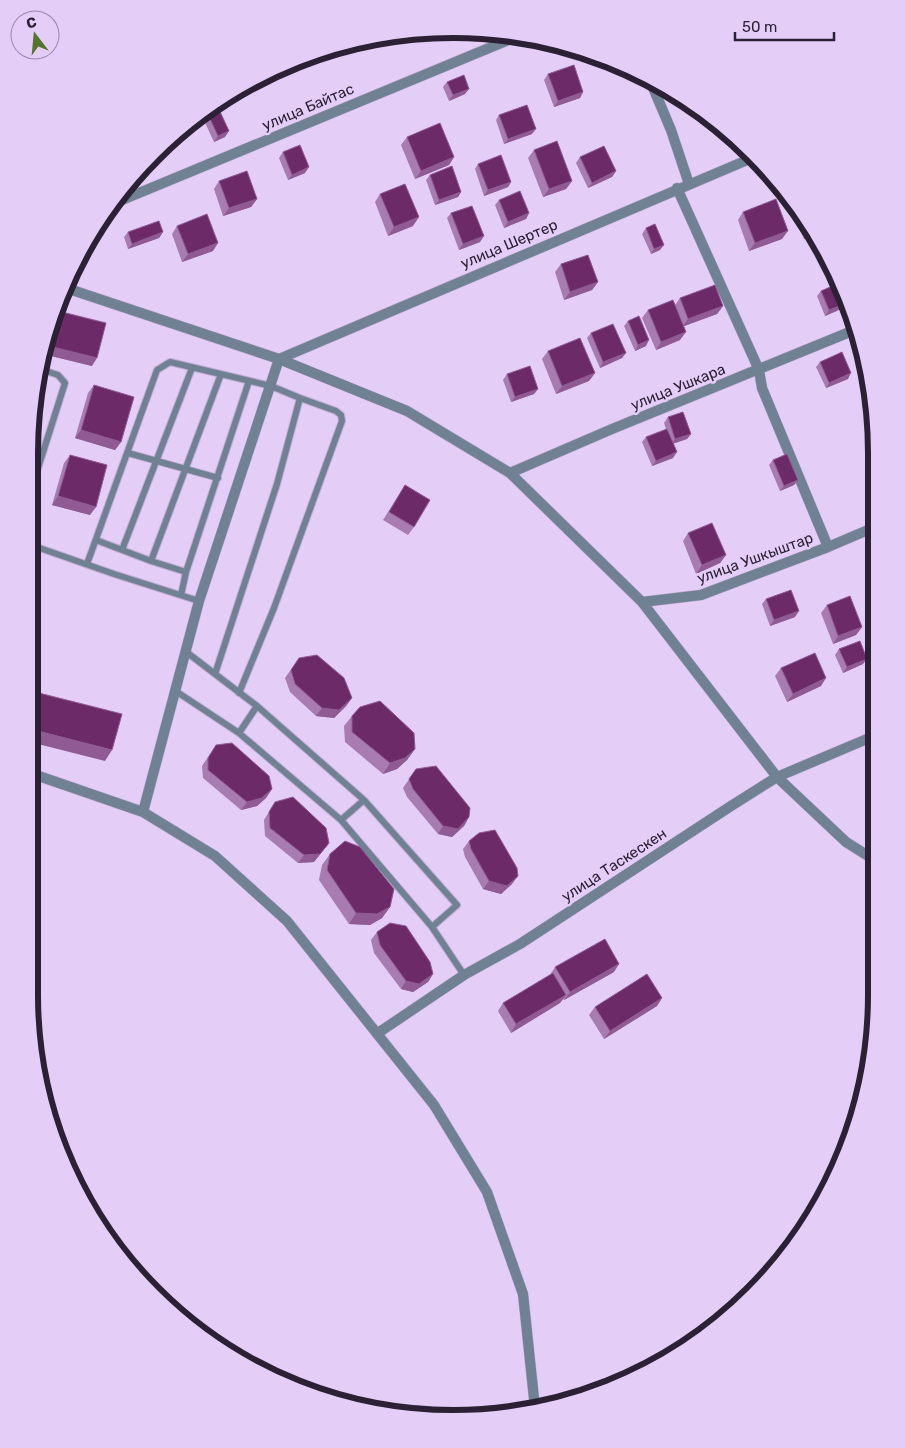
<svg xmlns="http://www.w3.org/2000/svg" width="905" height="1448" font-family="Rubik,sans-serif">
  <rect width="100%" height="100%" fill="#e4cef8"/>
  <g fill="none" stroke-linecap="round" stroke-linejoin="round">
    <defs>
      <path id="service" d="M128,453L218,478
        M32,487L65,383L58,375L40,369
        M96,540L151,561L186,572
        M31,545L114,574L199,601
        M122,550L192,368
        M151,561L221,374
        M87,564L157,370L170,362L271,386L300,398L277,484L215,674
        M181,595L186,572L249,381
        M185,651L257,706L239,733L341,820L432,927L457,905L364,800L257,706
        M174,690L239,733
        M239,693L274,608L342,421L341,415L336,411L300,398
        M341,820L364,800
        M432,927L464,975"/>
      <path id="minor" d="M649,78L671,130L689,184
        M677,188L759,370L762,388L828,547
        M110,205L518,36
        M63,287L279,359L407,411L510,473L642,602L777,777L846,842L873,859
        M510,473L612,429L857,329
        M642,602L701,595L828,547L875,527
        M30,773L143,812
        M378,1033L464,975L520,944L731,806L777,777L874,736
        M535,1408L523,1294L487,1192L434,1105L287,921L215,856L143,812L199,601L279,359L752,158"/>
    </defs>
    <!-- service casing -->
    <use href="#service" stroke="#bfabd1" stroke-width="8"/>
    <!-- minor casing -->
    <use href="#minor" stroke="#bfabd1" stroke-width="11"/>
    <!-- service -->
    <use href="#service" stroke="#6f8193" stroke-width="6"/>
    <!-- minor -->
    <use href="#minor" stroke="#6f8193" stroke-width="10"/>
  </g>
  <!-- wall -->
  <path fill="#a87cb0" d="M548,74L583,92L580,98L554,107L544,80Z
    M447,82L465,94L449,101L443,87Z
    M216,103L225,137L214,142L201,114Z
    M499,115L532,134L504,144L496,120Z
    M407,137L454,157L449,165L415,179L401,145Z
    M534,150L572,181L566,189L543,197L528,158Z
    M283,152L305,173L288,180L279,158Z
    M580,157L616,171L612,177L588,188L576,163Z
    M478,164L511,182L508,187L484,196L475,169Z
    M430,175L461,192L458,197L435,205L426,180Z
    M219,181L257,199L251,207L223,216L214,189Z
    M380,194L413,226L388,236L375,202Z
    M499,200L529,213L526,219L504,228L495,205Z
    M794,203L814,235L804,239L790,208Z
    M743,212L782,239L749,251L738,220Z
    M451,213L480,242L459,250L447,218Z
    M177,226L213,251L182,262L172,234Z
    M646,228L660,250L651,254L642,234Z
    M128,232H163L159,238L128,249L124,237Z
    M561,264L598,282L592,290L564,300L555,272Z
    M821,291L848,306L825,316L817,296Z
    M680,298L723,306L717,314L683,326L680,340L656,350L642,318L648,310L675,305Z
    M62,312L92,366L47,355L56,321Z
    M628,321L646,346L635,351L624,326Z
    M591,333L626,353L622,358L600,368L587,338Z
    M861,340L862,343L866,374L856,347Z
    M548,351L595,373L589,381L556,394L542,359Z
    M820,362L848,379L826,388L816,367Z
    M507,374L538,389L534,394L511,402L503,380Z
    M94,385L121,442L115,450L75,438L88,393Z
    M668,417L691,434L687,439L673,444V458L652,466L642,442L646,437L666,429L664,423Z
    M70,455L90,515L52,505L64,463Z
    M773,460L798,480L794,485L780,491L769,465Z
    M405,485L414,527L408,535L383,520Z
    M688,533L726,555L720,563L696,574L683,541Z
    M766,599L795,617L770,626L762,604Z
    M827,605L862,627L856,635L833,644L821,613Z
    M874,633V643L872,636Z
    M839,649L863,664L843,673L835,655Z
    M299,658L352,698L346,706L334,718L316,716L290,692L285,678Z
    M781,668L821,686L787,702L775,676Z
    M352,716L415,749L407,760L397,769L383,774L345,742L344,726Z
    M216,745L272,789L266,798L257,806L241,810L203,778L202,766Z
    M416,769L469,817L464,826L452,837L438,834L407,797L403,788Z
    M275,802L329,843L314,862L298,863L265,836L264,820Z
    M469,841L512,884L501,894L483,889L465,857L463,849Z
    M330,854L390,907L382,918L370,925L349,924L319,880L322,865Z
    M377,932L433,974L428,982L413,992L401,989L374,953L371,940Z
    M555,967L614,972L564,1000L563,999L560,1003L511,1033L498,1011L503,1003L550,975Z
    M662,998L657,1006L604,1039L589,1015L595,1007Z"/>
  <!-- shaded-wall -->
  <path fill="#905b94" d="M469,89L465,94L449,101L453,95Z
    M583,92L580,98L554,107L558,101Z
    M536,129L532,134L504,144L508,139Z
    M229,131L225,137L214,142L218,136Z
    M454,157L449,165L415,179L421,171Z
    M309,167L305,173L288,180L292,175Z
    M616,171L612,177L588,188L592,183Z
    M572,181L566,189L543,197L549,189Z
    M511,182L508,187L484,196L488,190Z
    M461,192L458,197L435,205L439,200Z
    M257,199L251,207L223,216L229,208Z
    M529,213L526,219L504,228L508,222Z
    M419,217L413,226L388,236L394,227Z
    M811,230L814,235L804,239L809,231Z
    M788,231L782,239L749,251L755,243Z
    M163,232L159,238L128,249L132,244Z
    M484,236L480,242L459,250L463,244Z
    M218,243L213,251L182,262L188,254Z
    M664,245L660,250L651,254L654,249Z
    M598,282L592,290L564,300L570,292Z
    M847,303L848,306L825,316L829,310Z
    M723,306L717,314L682,327L688,319Z
    M686,332L680,340L656,350L661,342Z
    M649,340L646,346L635,351L638,345Z
    M53,347L97,358L92,366L47,355Z
    M626,353L622,358L600,368L603,362Z
    M595,373L589,381L556,394L562,386Z
    M851,373L848,379L826,388L829,383Z
    M538,389L534,394L511,402L515,397Z
    M81,430L121,442L115,450L75,438Z
    M691,434L687,439L671,444L675,439Z
    M677,452L673,458L652,466L656,461Z
    M798,480L794,485L780,491L784,486Z
    M58,496L96,507L90,515L52,505Z
    M726,555L720,563L696,574L702,565Z
    M799,611L795,617L770,626L774,620Z
    M862,627L856,635L833,644L838,636Z
    M867,659L863,664L843,673L847,667Z
    M826,678L821,686L787,702L793,694Z
    M352,698L346,706L334,718L316,716L322,708Z
    M30,729L112,750L105,761L30,742Z
    M415,749L407,760L397,769L383,774L390,763Z
    M272,789L266,798L257,806L241,810L247,802Z
    M469,817L464,826L452,837L438,834L443,826Z
    M329,843L314,862L298,863L304,855Z
    M518,876L512,884L501,894L483,889L489,881Z
    M390,907L382,918L370,925L349,924L356,913Z
    M619,964L614,972L564,1000L570,992Z
    M433,974L428,982L413,992L401,989L406,981Z
    M566,995L560,1003L511,1033L516,1024Z
    M662,998L657,1006L604,1039L610,1031Z"/>
  <!-- building -->
  <path fill="#6c2a69" stroke="#905b94" d="M574,65L583,92L558,101L548,74Z
    M464,75L469,89L453,95L447,82Z
    M216,103L229,131L218,136L206,110Z
    M527,105L536,129L508,139L499,115Z
    M440,123L454,157L421,171L407,137Z
    M557,141L572,181L549,189L534,150Z
    M300,145L309,167L292,175L283,152Z
    M604,146L616,171L592,183L580,157Z
    M501,155L511,182L488,190L478,164Z
    M452,166L461,192L439,200L430,175Z
    M247,171L257,199L229,208L219,181Z
    M405,184L419,217L394,227L380,194Z
    M520,191L529,213L508,222L499,200Z
    M776,199L788,231L755,243L743,212Z
    M472,206L484,236L463,244L451,213Z
    M207,214L218,243L188,254L177,226Z
    M804,219L811,230L809,231Z
    M159,221L163,232L132,244L128,232Z
    M655,224L664,245L654,249L646,228Z
    M588,255L598,282L570,292L561,264Z
    M839,283L847,303L829,310L821,291Z
    M715,285L723,306L688,319L680,298Z
    M673,300L686,332L661,342L648,310Z
    M62,312L106,323L97,358L53,347Z
    M639,316L649,340L638,345L628,321Z
    M613,324L626,353L603,362L591,333Z
    M580,338L595,373L562,386L548,351Z
    M842,352L851,373L829,383L820,362Z
    M530,366L538,389L515,397L507,374Z
    M94,385L134,397L121,442L81,430Z
    M683,412L691,434L675,439L668,417Z
    M667,429L677,452L656,461L646,437Z
    M787,454L798,480L784,486L773,460Z
    M70,455L107,465L96,507L58,496Z
    M405,485L430,500L414,527L389,512Z
    M712,523L726,555L702,565L688,533Z
    M791,590L799,611L774,620L766,599Z
    M850,596L862,627L838,636L827,605Z
    M860,641L867,659L847,667L839,649Z
    M815,653L826,678L793,694L781,668Z
    M317,655L344,678L352,698L339,710L322,708L295,684L291,670L299,658Z
    M31,691L122,714L112,750L30,729Z
    M380,701L414,733L415,749L405,758L390,763L352,732V716L360,707Z
    M232,743L269,776L272,789L262,798L247,802L208,770V758L216,745Z
    M436,766L470,808L469,817L458,829L443,826L413,789L409,779L416,769Z
    M293,797L326,828L329,843L320,854L304,855L270,828L269,812L275,802Z
    M495,830L517,868L518,876L507,886L489,881L471,849L469,841L479,833Z
    M345,841L360,847L394,889L390,907L377,914L356,913L327,870L330,854Z
    M390,923L406,926L430,962L433,974L419,984L406,981L380,945L377,932Z
    M605,939L619,964L570,992L555,967Z
    M553,973L566,995L516,1024L503,1003Z
    M647,974L662,998L610,1031L595,1007Z"/>
  <g text-anchor="middle" dominant-baseline="central" stroke-width="5" stroke-linejoin="round" paint-order="stroke">
    <!-- street labels -->
    <g font-size="15" fill="#2b2034" stroke="#e4cef8">
      <text transform="translate(308 107) rotate(-23)">улица Байтас</text>
      <text transform="translate(509 244) rotate(-23)">улица Шертер</text>
      <text transform="translate(678 387) rotate(-22)">улица Ушкара</text>
      <text transform="translate(755 558) rotate(-20)">улица Ушкыштар</text>
      <text transform="translate(614 865) rotate(-33)">улица Таскескен</text>
    </g>
  </g>
  <!-- crop -->
  <path d="M0 0H905V1448H0ZM453 38H453A415 415 0 0 1 868 453V995A415 415 0 0 1 453 1410H453A415 415 0 0 1 38 995V453A415 415 0 0 1 453 38Z" fill="#e4cef8" fill-rule="evenodd"/>
  <path fill="none" stroke="#2b2034" stroke-width="6" d="M453 38H453A415 415 0 0 1 868 453V995A415 415 0 0 1 453 1410H453A415 415 0 0 1 38 995V453A415 415 0 0 1 453 38Z"/>
  <!-- north arrow -->
  <g transform="translate(35 35) rotate(344)"><circle r="24" fill="#e4cef8" stroke="#9a88aa"/>
  <path d="M0-4L9 19L0 12L-9 19Z" fill="#54742b"/>
  <text y="-8" font-size="14" font-weight="bold" text-anchor="middle" fill="#2b2034">С</text>
  </g>
  <!-- scale -->
  <path d="M735 32v8h99v-8" fill="none" stroke="#2b2034" stroke-width="2.5"/>
  <text x="742" y="32" font-size="15" fill="#2b2034" stroke="#e4cef8" stroke-width="4" paint-order="stroke">50 m</text>
</svg>
